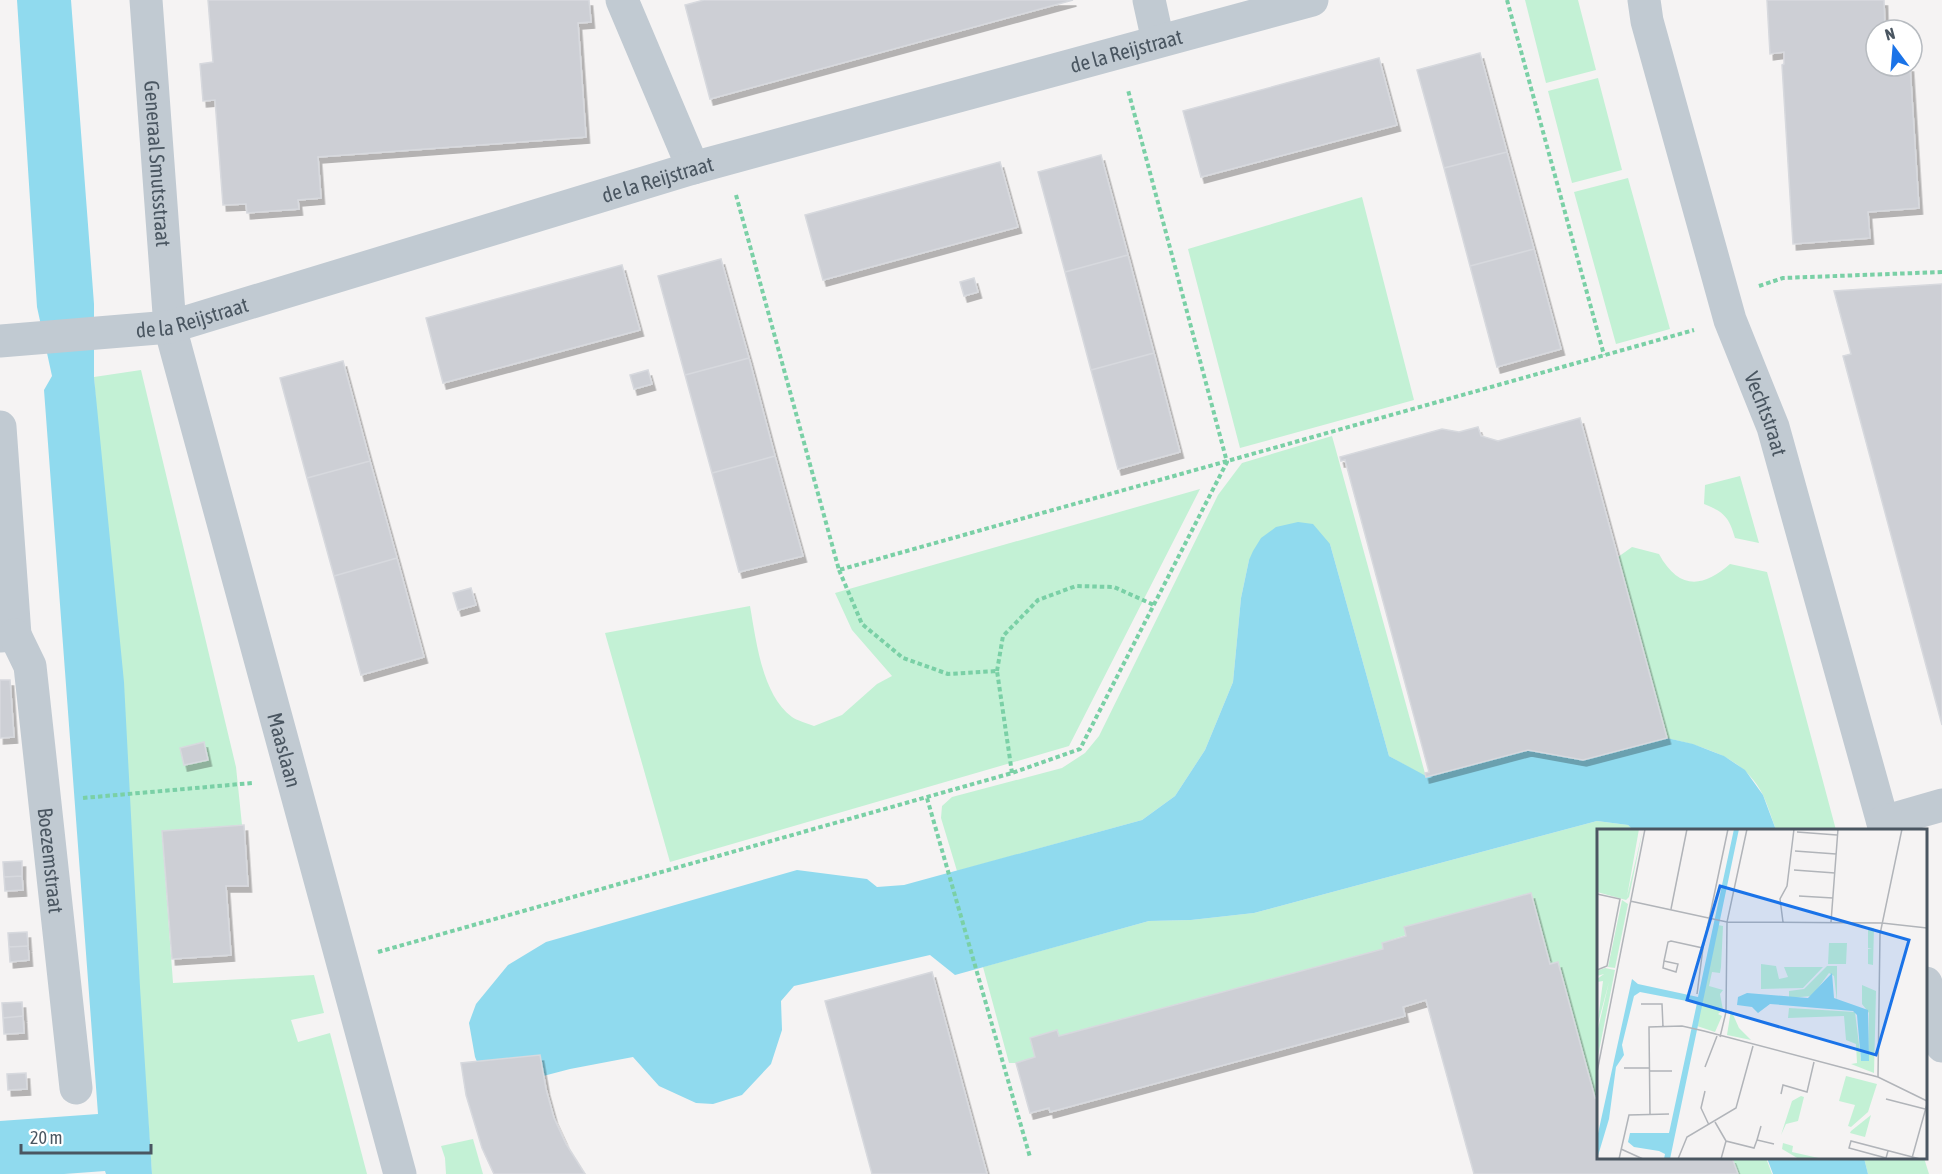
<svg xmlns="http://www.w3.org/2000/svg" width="1942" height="1174" font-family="'Asap Condensed',sans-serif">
  <defs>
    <filter id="shadow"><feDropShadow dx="3.5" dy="6" stdDeviation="0" flood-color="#0004"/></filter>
  </defs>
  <rect width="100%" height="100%" fill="#f5f3f3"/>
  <!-- green -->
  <path fill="#c3f1d5" d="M1525,0H1578L1596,70L1546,83Z
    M1598,78L1622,170L1572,183L1548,91Z
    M1628,178L1670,329L1616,344L1574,192Z
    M1362,197L1414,400L1240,448L1188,249Z
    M141,370L236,767L242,825L162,833L173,983L314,975L324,1013L291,1020L298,1042L330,1033L367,1174H152L94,377Z
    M1332,436L1426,777L1389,756L1330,544L1249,560L1241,598L1233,682L1205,750L1175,796L1142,820L957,871L941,818L942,806L952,797L1062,768L1085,753L1099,736L1218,495L1242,463Z
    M1740,476L1759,543L1735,538C1729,517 1724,512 1704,504L1705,485Z
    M1200,489L1069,746L670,862L605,633L750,606C756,640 762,695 792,717C798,721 807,723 814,726L842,715L877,684L892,676L852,630L835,593Z
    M1632,547L1659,554C1678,589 1702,589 1730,564L1767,572L1836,830H1776C1772,819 1768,806 1763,795C1744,757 1705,747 1667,738L1618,557Z
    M1597,821L1628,825L1633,830H1598V1097L1595,1098L1558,962L1550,964L1530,894L1382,943L1383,949L1059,1036L1056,1030L1030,1038L1035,1057L1016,1063H1009L983,967L1149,921L1191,920L1254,913Z
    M473,1139L483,1174H446L445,1158L441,1146Z
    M1732,1158H1766L1772,1174H1738Z
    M1864,1158H1924L1929,1174H1868Z"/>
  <!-- water -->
  <path fill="#90daee" d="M17,0H71L94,304V377L124,682L140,987L152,1174H106L105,1171L64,1174H0V1121L98,1114L44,390L52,376L37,307Z
    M1298,522L1313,524L1330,544L1389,756L1426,776L1528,750L1583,760L1667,738L1693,744L1724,756L1745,770L1763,795L1776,830H1633L1628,825L1597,821L1254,913L1191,920L1149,921L955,975L930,955L794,986L781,1001L782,1030L771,1064L742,1095L713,1104L696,1103L659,1086L633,1057L570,1069L501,1087L485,1080L475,1057L469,1023L476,1004L508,965L546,942L797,870L867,879L877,887L904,885L1142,820L1175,796L1205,750L1233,682L1241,598L1249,560L1253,551L1261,538L1276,527Z
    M1767,1158H1864L1868,1174H1773Z"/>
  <!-- building -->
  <path fill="#cdcfd5" stroke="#d7d9de" stroke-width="1.5" filter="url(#shadow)" d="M208,0H589L591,22L578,23L586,137L318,157L321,198L298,200L299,209L247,213L246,204L223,205L215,100L203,101L200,64L213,62Z
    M704,0H1073L710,99L685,5Z
    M1767,0H1884L1885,30H1876V66H1910L1919,208L1868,212L1870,238L1793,244L1782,65L1784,64V52L1770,54Z
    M1480,53L1507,152L1444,168L1417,70Z
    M1379,58L1397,125L1201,177L1183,111Z
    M1507,152L1534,249L1470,266L1444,168Z
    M1101,155L1128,255L1065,272L1038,172Z
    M1000,162L1018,227L823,280L805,215Z
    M1534,249L1561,349L1497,367L1470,266Z
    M1128,255L1154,353L1091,370L1065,272Z
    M721,259L749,358L685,375L658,276Z
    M622,265L640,330L443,383L426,318Z
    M974,278L978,292L964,296L960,282Z
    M1942,284V725L1843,356L1851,354L1834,291Z
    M1154,353L1180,452L1118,469L1091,370Z
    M749,358L775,456L712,473L685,375Z
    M343,361L370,461L307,478L280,378Z
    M648,370L652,384L634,389L630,375Z
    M1580,418L1667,738L1583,760L1528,750L1426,777L1425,773L1429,772L1345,460L1341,461L1340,457L1442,429L1459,432L1478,427L1481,436L1498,441Z
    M775,456L803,556L739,572L712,473Z
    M370,461L397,558L334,576L307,478Z
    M397,558L424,657L361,675L334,576Z
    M471,588L476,605L458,610L453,593Z
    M0,680H10L14,737L0,738Z
    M204,742L208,760L184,765L180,748Z
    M244,825L248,886H226L231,955L172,959L162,831Z
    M22,861V876L4,877L3,862Z
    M22,876L23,890L5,891L4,877Z
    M1531,893L1550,964L1558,962L1595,1098L1598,1097V1158H1732L1738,1174H1474L1426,1000L1403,1007L1405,1016L1050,1112L1049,1108L1030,1113L1016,1063L1035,1057L1030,1038L1057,1030L1059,1036L1383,949L1382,943L1406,936L1404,927Z
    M27,932L28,946L9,947L8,933Z
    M28,946L29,960L10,962L9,947Z
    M932,972L987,1174H872L825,1001Z
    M22,1002L23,1016L3,1018L2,1003Z
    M23,1016L24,1033L4,1034L3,1018Z
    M540,1055L546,1089L554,1118L566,1144L585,1174H494L482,1148L466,1095L461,1063Z
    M26,1073L27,1089L8,1090L7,1074Z"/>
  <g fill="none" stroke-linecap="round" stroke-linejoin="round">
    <!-- path -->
    <path stroke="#7ad0a6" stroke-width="4" stroke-dasharray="4.5 3" stroke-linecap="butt" d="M1507,0L1604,355
      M736,195L839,570L1694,330
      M1759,286L1783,278L1942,272
      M839,570L862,624L903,658L948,674L997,671L1012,773
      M997,671L1003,636L1038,600L1076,586L1114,587L1154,605
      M83,798L252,783
      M927,798L1030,1157
      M378,952L1012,773L1080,749L1227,462L1128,90"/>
    <!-- street -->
    <g stroke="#c1cad2" stroke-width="33">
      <path id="s1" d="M146,0L170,327L400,1174"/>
      <path d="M622,0L693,168"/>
      <path d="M1149,0L1158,41"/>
      <path id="s2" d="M1644,0L1647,21L1730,320L1773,427L1885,830"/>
      <path id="s3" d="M0,341L170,327L693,168L1312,0"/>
      <path d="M0,427L15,635L0,636"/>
      <path id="s4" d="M15,635L30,666L76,1088"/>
      <path d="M1883,822L1942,805"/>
      <path d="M1926,983L1942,1046"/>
    </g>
  </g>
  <g text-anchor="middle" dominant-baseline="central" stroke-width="4.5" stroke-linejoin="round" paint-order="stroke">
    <!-- street labels -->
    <g font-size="21" fill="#4a5661" stroke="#fff">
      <text stroke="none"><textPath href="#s3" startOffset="1166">de la Reijstraat</textPath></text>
      <text stroke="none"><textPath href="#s1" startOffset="164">Generaal Smutsstraat</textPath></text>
      <text stroke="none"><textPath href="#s3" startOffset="680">de la Reijstraat</textPath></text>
      <text stroke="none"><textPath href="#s3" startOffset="194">de la Reijstraat</textPath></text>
      <text stroke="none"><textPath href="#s2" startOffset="432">Vechtstraat</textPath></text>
      <text stroke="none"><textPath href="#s1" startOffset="766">Maaslaan</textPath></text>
      <text stroke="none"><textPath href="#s4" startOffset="230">Boezemstraat</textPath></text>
    </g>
  </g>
  <!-- overview -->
  <g transform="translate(1597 829)">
    <rect width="330" height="330" fill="#f5f3f3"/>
    <path d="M2,0H42L30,68L46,0L32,68L29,71L0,63ZM25,71L31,75L18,139L11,138ZM121,96L126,97L124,138L123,144L115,143L112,157L126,161L123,165L126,181L121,185L125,187L118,203L100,197ZM271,98L277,99L276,136L271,135V120L275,119H271ZM232,114H250L249,135H231ZM164,135L179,137L182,150L191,148L187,138H226L206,159L164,160ZM230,137H240V172L237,147L232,144L215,167L192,169V162L207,160ZM8,139L18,141L0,232V204L12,153L0,198L6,152L0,153V150L7,145L0,147V142ZM265,156L279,162L277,244L254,235L260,234L259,215L249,211L247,187L191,189L192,179L258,183L264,232H271L272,184L265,175ZM134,181L142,199L154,211L130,206ZM249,247L280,255L271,283L254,298L251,297L258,276L242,272ZM204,267L207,268L201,292L189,295L184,306L195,272ZM274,286L268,308L253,304L254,302ZM186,314L196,317L195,323L226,330H202L185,320Z" fill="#c3f1d5"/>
    <path d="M137,0H142L73,330H67L68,325L62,322L37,318L31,313L33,304H72L100,174L43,163L37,167L25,216L27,226L19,238L12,290L0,330V309L35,150L41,155L101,168ZM235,144L237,169L271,181L272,232H264L260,186L256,182L173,175L161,184L155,178L140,176L141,168L150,164L211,169Z" fill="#90daee"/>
    <path fill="none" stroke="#b1b4b9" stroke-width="1.5" d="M200,3L240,6M198,22L239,25M197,41L238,44M0,65L23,70L10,137L0,141M202,67L236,69M33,72L130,93L285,94L330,99M74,80L90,0M186,93L183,70L190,57L197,0M234,93L241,0M67,132L81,135L79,143L66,139L67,132L71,113L74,112L106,119L131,0M100,165L106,119M44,175H65L66,198M123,208L129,183L130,93L150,0M108,238L120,207M27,239H53M53,242H75M0,243L48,0M281,248L283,105L305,0M108,262L104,279L112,296M184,265L186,256L210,263L217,233M289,270L328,280M53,286L52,198L85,197L107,202L281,248L330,272M118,293L129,312L157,319L160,311M164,297L160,311L177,315M24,320L46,330M291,322L289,329L252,319L254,312L323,330M315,329L330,275M22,330L32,286L72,285M81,330L90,308L139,279L156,217M124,330L129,312"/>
    <path fill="#1a73e8" fill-opacity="0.15" stroke="#1a73e8" stroke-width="3" d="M123,57L312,111L279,226L90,171Z"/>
    <rect width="330" height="330" fill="none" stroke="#4a5661" stroke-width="3"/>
  </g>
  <!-- north arrow -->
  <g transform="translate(1894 48) rotate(344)"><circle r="28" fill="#ffffff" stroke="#b7bbc0" stroke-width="1.5"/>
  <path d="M0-4.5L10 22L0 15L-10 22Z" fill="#1a73e8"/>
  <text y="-9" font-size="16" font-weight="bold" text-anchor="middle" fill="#4a5661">N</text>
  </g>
  <!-- scale -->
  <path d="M21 1144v9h130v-9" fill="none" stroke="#4a5661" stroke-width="3"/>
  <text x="30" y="1144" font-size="18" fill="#4a5661" stroke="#ffffff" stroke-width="4.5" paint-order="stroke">20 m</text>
</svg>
